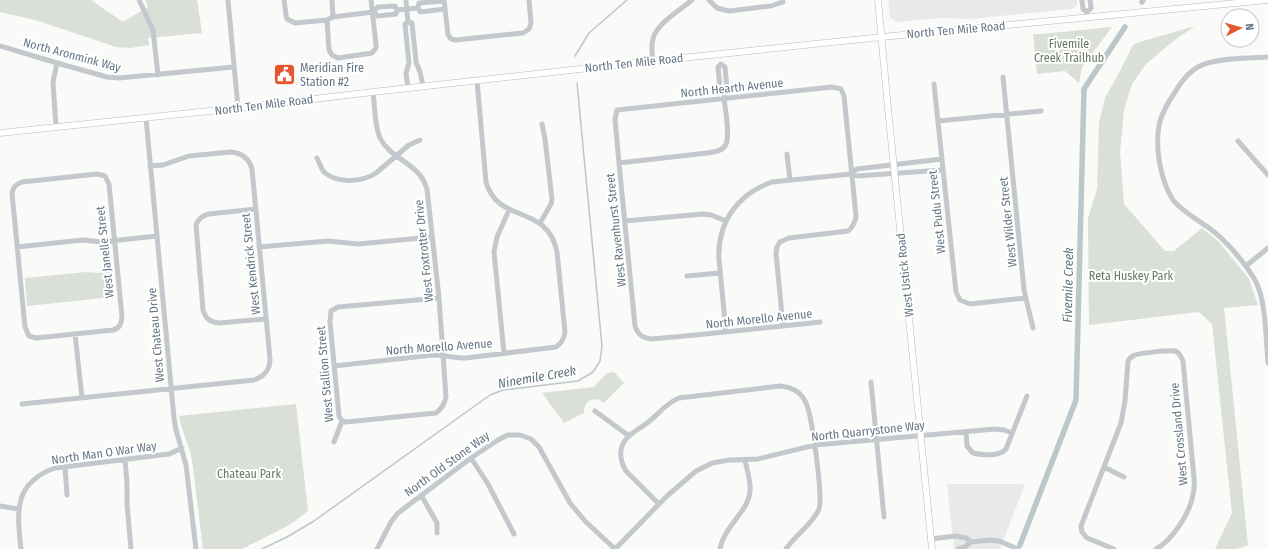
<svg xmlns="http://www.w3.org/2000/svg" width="1268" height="549" font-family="'Fira Sans Condensed',sans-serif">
  <rect width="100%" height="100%" fill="#fafaf8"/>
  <!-- built -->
  <path fill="#e8e9e9" d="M888,0H1077V5L1072,9L971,19L942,18L897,22L890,17Z
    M947,484H1025L1000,549H954Z"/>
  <!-- green -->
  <path fill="#dadfd7" d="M0,0H91L123,22L148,7L145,0H197L202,33L148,38L149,45L130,48L116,47L35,20L0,12Z
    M1195,26L1172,42L1146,64L1132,84L1124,110L1120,153L1122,176L1124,204L1165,251H1174L1202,228L1219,242L1249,279L1258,305L1224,308L1248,545L1237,549H1215L1232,513L1212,324L1199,312L1089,325L1088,218L1097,189L1099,123L1105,98L1121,69L1133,45L1140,42Z
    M1112,27L1082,67L1079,83L1065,71L1037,74L1033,34H1042Z
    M86,272L97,273L110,272L113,297L27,306L25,278Z
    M614,372L624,383L604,403C595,395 583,401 584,413L564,423L542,393L594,387L607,373Z
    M296,404L308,511L291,524L242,549H203L192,460C189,445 182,432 179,416Z"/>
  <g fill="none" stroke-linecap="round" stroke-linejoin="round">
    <!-- stream -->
    <path stroke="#bbc7cb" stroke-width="1.5" d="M575,56L589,33L627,0
      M262,549L287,537L314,521L490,395L503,390L578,381L593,372L600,361L602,346L577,83"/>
    <!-- canal -->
    <path stroke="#bbc7cb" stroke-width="5.5" d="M1142,2L1143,0
      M1020,545L1076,400L1084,89L1125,27"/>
    <defs>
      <path id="major" d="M878,0L887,98L932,549
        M0,133L238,108L373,92L653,61L882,37L1268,0"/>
    </defs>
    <!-- major casing -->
    <use href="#major" stroke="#b5babe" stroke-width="7"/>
    <!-- minor -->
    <path stroke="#c3c8cc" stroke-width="5" d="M139,0L153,30L158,75
      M228,0L238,108
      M284,0L286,15L287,19L295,23L327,20L333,17L373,12
      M332,0L333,17
      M444,0L448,35L451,39L456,40L523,33L529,29L531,23L529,0
      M709,0L717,8L729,11L771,6L783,2
      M1082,0L1083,9L1087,12L1091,8L1090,0
      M406,1L408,22L412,23L416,62L420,72L423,86
      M418,8L420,12L445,9
      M397,10L395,6L378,7L373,12L378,16L396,14L397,10L418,8L419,3L444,1
      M327,20L329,50L332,55L338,58L372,53L376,48V45L371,0
      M0,46L57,63L107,77L119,78L234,67
      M1268,57C1250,58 1218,58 1202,65C1190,70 1182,80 1175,92C1169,101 1163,111 1160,121C1154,144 1160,180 1173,200C1183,212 1196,219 1209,228C1225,239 1247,265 1256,282C1266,301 1266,341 1268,363
      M653,61C652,54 651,46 653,39C656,24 680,10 692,0
      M1003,77L1024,290L1033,328
      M934,84L956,292L960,300L970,304L1026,298
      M408,88L406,73L409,63L405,24L408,22
      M146,118L174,418L176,430L186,465L196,549
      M938,121L1041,111
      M56,127L53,82L57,63
      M1238,141L1268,175
      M787,154L790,180
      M317,158C319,162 321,168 324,172C337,184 363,182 376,173L409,145L420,140
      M942,159L857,169L851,174L857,176L943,170
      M619,163L707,153C713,152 721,152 725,146C731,138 725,109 724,98V92L727,90L725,67L721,64L718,67L720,89L724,92
      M97,174L105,176L109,184L122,317C121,324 120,328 113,330L36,338L29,336L25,327L12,193C13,187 16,184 22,182Z
      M256,209L209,214C202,216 199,218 196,225L203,310C206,319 210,322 219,323L266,319
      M625,221L703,214L711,215L726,221
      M540,223L551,204L552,199L545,139L542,124
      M17,247L83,240L101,242L157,236
      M259,247L328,241L358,244L432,237
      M1246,266L1268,248
      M687,276L720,273
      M783,326L776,253L777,247L780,242L789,238L848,231C853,227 855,223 856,216L844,96L841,89L832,87L617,110L615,119L619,163L635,326C638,335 643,338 652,339C708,334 764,328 820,322
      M726,332L719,260C717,223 737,194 772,182L851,174
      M75,334L82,398
      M504,353L494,252L497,237L509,210
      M334,366L433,355C444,355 454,358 466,358L556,347C562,343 564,339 565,332L557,252C547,203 498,225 486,182L477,81
      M871,382L884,517
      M22,404L254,380C265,376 270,370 270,359L252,169C249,158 242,153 231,152L189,156L163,165L150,166
      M595,411L629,436
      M342,421L346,422L436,413C442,408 444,405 446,397L439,298L427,189C425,183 422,176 416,171C404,159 388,154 380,138C374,124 375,106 373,92
      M966,432L967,446L973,453C982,455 1000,457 1006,449L1027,396
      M334,442L342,421L339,416L330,322L331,311L338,307L439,298
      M471,458L488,484L514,534
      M125,459L127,484V504L131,549
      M65,466L67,495
      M1104,467L1124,477
      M421,495L437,523V533
      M659,504L626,471C619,459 618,446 629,436C634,431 641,428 647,423C658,415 666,403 679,398L780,386C791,387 800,391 805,401C812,412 823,497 819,509C812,525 795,535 786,549
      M0,506L18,509
      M931,539L955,536L966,538L971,542L990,540L999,541L1018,549
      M21,549C17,512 13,483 55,468L169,454L182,448
      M377,549L391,522L398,513L471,458L498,440L508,435H520L531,439L539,447L570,503L585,521L615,549
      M615,549L667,496L696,471L712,463L729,460L758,459L815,445L995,429L1004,430L1012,433
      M720,549C724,526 749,511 750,491C751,481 747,470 745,460
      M958,549L966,546L971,542
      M1114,549L1087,538L1082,532L1081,526L1121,423L1125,401L1128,361C1130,358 1131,356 1135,355C1141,353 1169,350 1175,351C1179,352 1181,356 1183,361L1194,478C1195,485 1194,492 1192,499C1188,516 1171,541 1156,549"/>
    <!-- major -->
    <use href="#major" stroke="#fff" stroke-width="6"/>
  </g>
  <!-- icons -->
  <defs>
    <symbol id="civic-square" viewBox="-11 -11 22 22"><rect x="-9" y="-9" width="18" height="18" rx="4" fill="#e4572e" stroke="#fff"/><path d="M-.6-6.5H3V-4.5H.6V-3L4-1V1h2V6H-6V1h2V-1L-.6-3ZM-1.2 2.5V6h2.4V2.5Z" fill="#fff"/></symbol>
  </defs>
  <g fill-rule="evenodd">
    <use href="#civic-square" x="272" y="62" width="25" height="25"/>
  </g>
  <g text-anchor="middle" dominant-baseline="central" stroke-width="4" stroke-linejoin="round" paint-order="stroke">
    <!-- street labels -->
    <g font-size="12" fill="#657683" stroke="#fff">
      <text transform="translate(956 30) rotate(-5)">North Ten Mile Road</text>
      <text transform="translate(72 55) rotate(15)">North Aronmink Way</text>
      <text transform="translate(634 63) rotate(-6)">North Ten Mile Road</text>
      <text transform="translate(732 88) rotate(-6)">North Hearth Avenue</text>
      <text transform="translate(264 105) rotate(-7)">North Ten Mile Road</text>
      <text transform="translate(937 212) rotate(-96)">West Pudu Street</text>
      <text transform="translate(1008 222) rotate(-96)">West Wilder Street</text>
      <text transform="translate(616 230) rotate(-96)">West Ravenhurst Street</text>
      <text transform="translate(424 251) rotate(-96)">West Foxtrotter Drive</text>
      <text transform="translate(105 252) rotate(-96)">West Janelle Street</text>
      <text transform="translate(251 264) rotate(-96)">West Kendrick Street</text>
      <text transform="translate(905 275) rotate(-96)">West Ustick Road</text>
      <text transform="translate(759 319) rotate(-6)">North Morello Avenue</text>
      <text transform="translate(156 335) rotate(-95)">West Chateau Drive</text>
      <text transform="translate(439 347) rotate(-4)">North Morello Avenue</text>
      <text transform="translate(325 374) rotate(-95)">West Stallion Street</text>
      <text transform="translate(868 431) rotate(-6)">North Quarrystone Way</text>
      <text transform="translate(1179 434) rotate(-95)">West Crossland Drive</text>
      <text transform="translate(104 453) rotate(-8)">North Man O War Way</text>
      <text transform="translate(447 464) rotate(-36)">North Old Stone Way</text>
    </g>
    <!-- park labels -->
    <g font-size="12" fill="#687a64" stroke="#fff">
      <text x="1069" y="44">Fivemile<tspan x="1069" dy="14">Creek Trailhub</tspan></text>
      <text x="1131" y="276">Reta Huskey Park</text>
      <text x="249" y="474">Chateau Park</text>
    </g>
    <!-- poi labels -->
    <g font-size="12" fill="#657683" stroke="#fff" text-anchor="start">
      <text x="300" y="68">Meridian Fire<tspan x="300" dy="14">Station #2</tspan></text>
    </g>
    <!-- water labels -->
    <g font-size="13" font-style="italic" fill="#60757c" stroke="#fff">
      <text transform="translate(1068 285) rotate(-89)">Fivemile Creek</text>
      <text transform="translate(537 377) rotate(-10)">Ninemile Creek</text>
    </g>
  </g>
  <!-- north arrow -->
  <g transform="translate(1240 28) rotate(84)"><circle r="19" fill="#ffffff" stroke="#c1c8cd"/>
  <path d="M0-3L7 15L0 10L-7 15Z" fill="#e4572e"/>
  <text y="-6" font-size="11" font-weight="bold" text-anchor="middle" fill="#657683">N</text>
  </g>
</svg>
